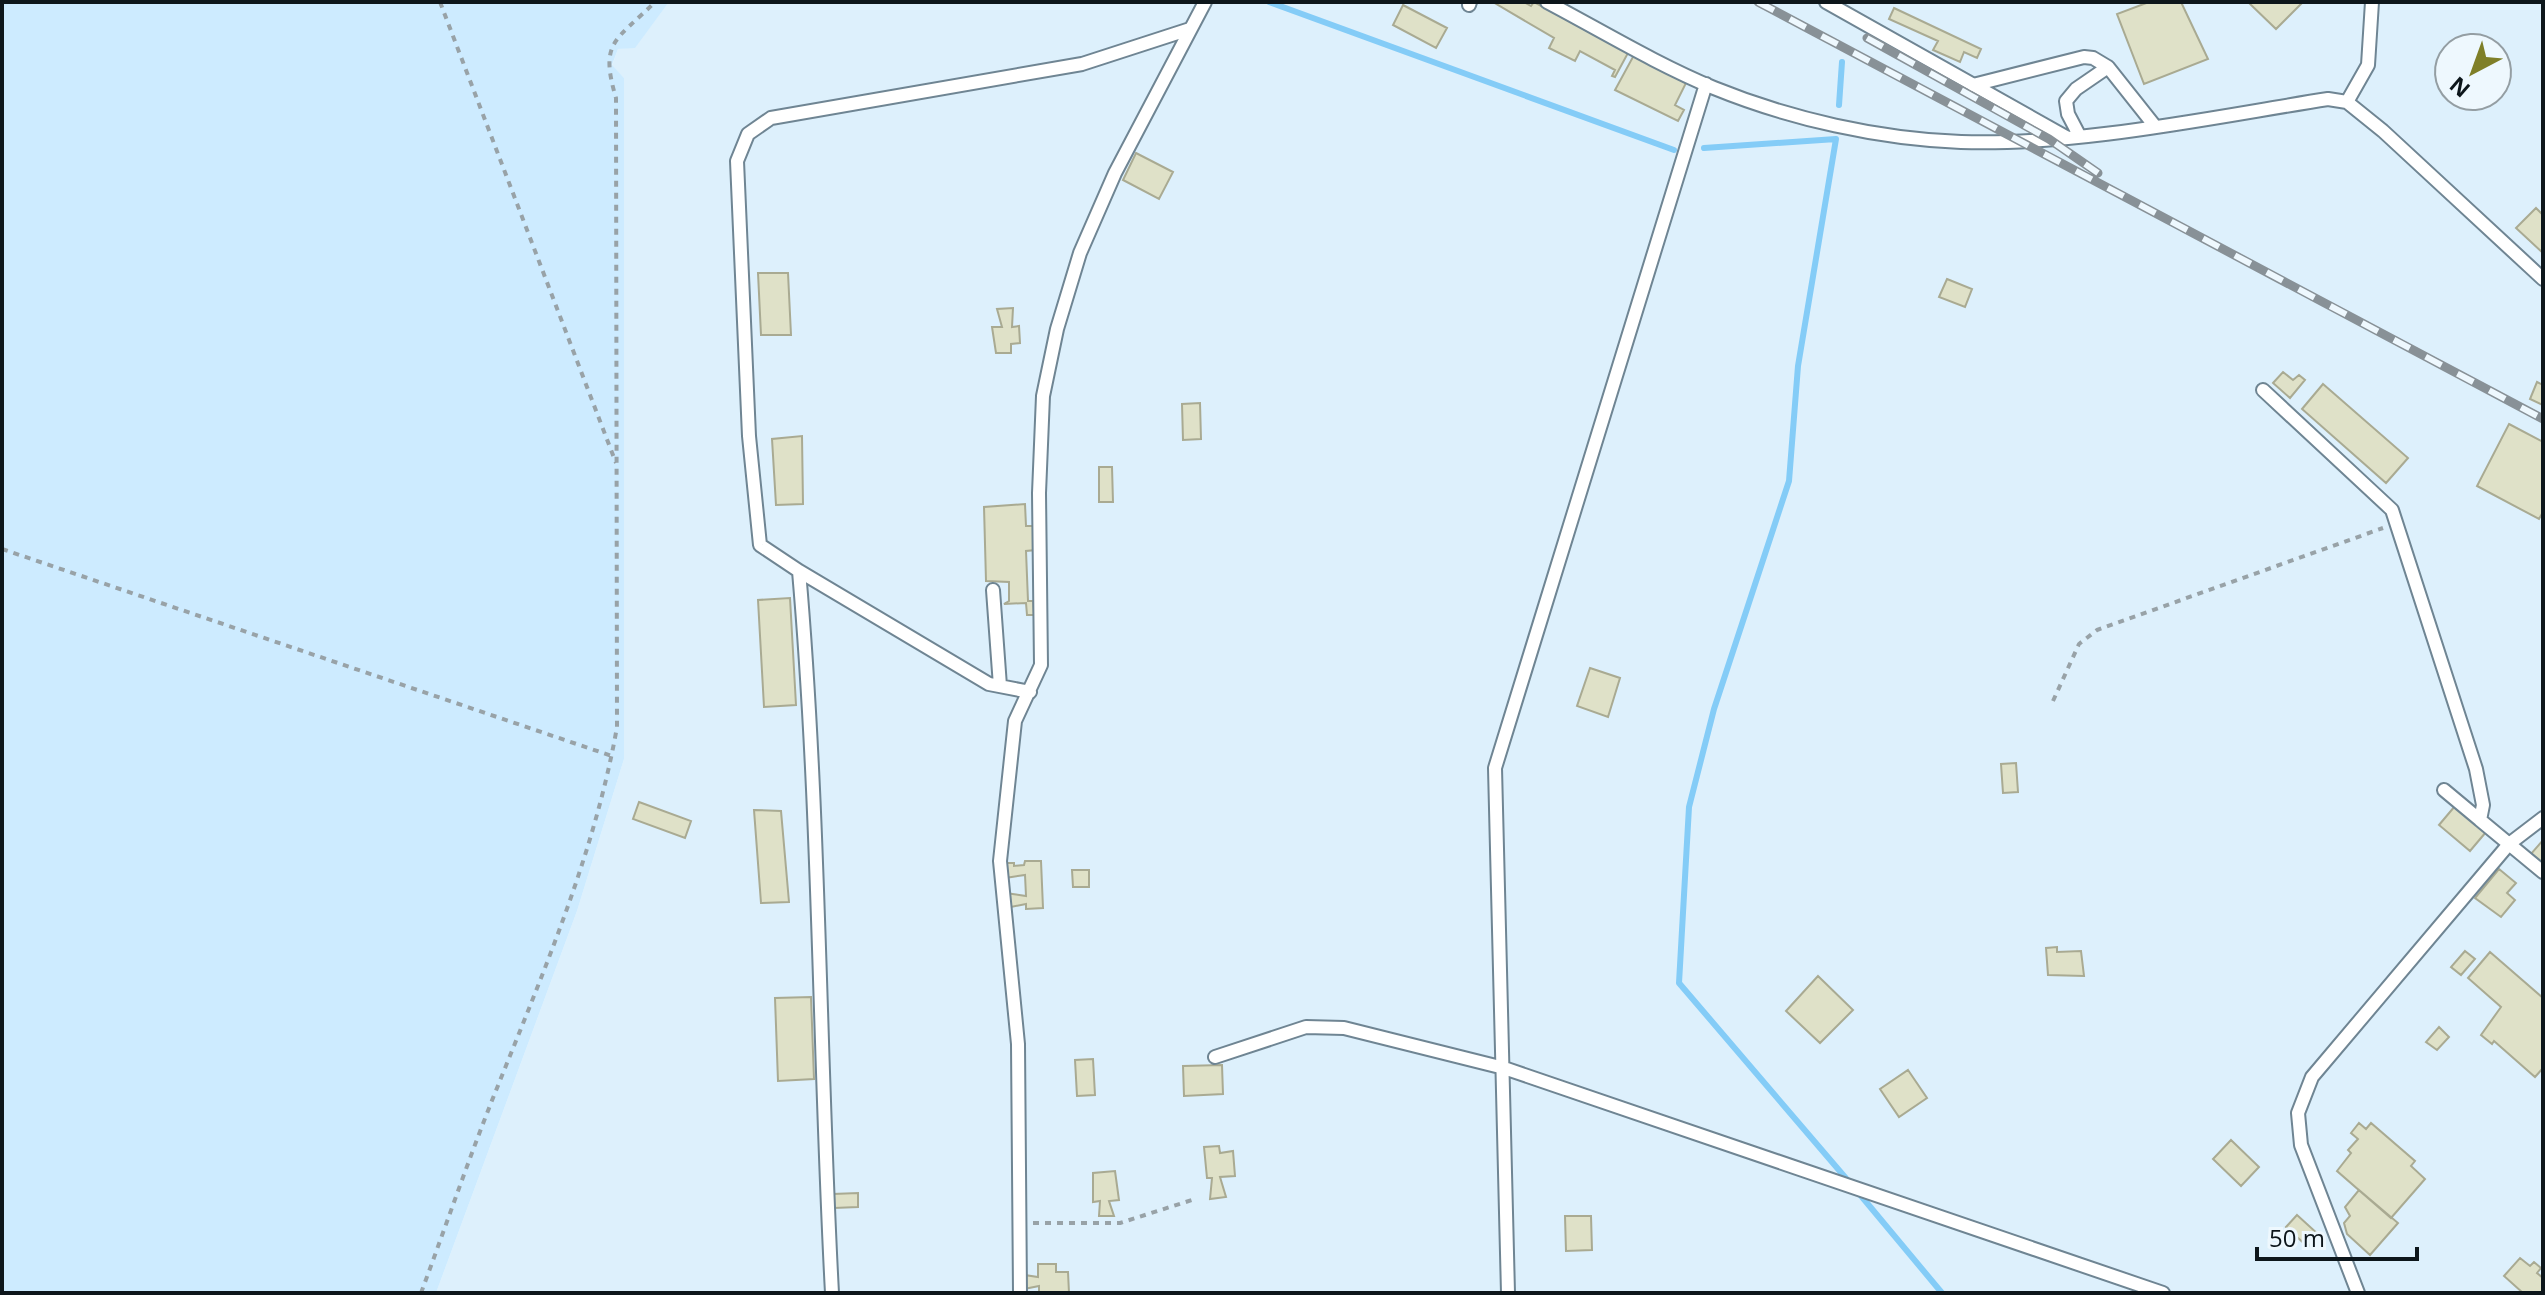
<svg xmlns="http://www.w3.org/2000/svg" width="2545" height="1295" font-family="'Open Sans',sans-serif">
  <rect width="100%" height="100%" fill="#eef8fe"/>
  <!-- built -->
  <path fill="#ddf0fc" fill-rule="evenodd" d="M669,2H2543V1293H436L577,911L624,759V78L612,66L618,49L635,47ZM2449,48H2497V96H2449Z"/>
  <!-- green -->
  <path fill="#cdebff" d="M2,2H669L635,48L618,49L612,65L624,78V759L577,911L436,1293H2Z"/>
  <g fill="none" stroke-linecap="round" stroke-linejoin="round">
    <!-- stream -->
    <path stroke="#84ccf7" stroke-width="6" d="M1269,2L1674,150
      M1839,105L1842,62
      M1704,148L1836,139L1798,366L1789,481L1714,709L1689,807L1679,983L1850,1183
      M1857,1191L1942,1293"/>
  </g>
  <!-- building -->
  <path fill="#dfe1c8" stroke="#a9aa92" stroke-width="2" d="M1493,2H1524L1531,6L1534,2L1628,53L1615,77L1612,76L1615,70L1580,51L1575,61L1549,48L1554,38Z
    M2149,2H2181L2208,59L2144,84L2117,14Z
    M2248,2H2303L2276,29Z
    M1403,5L1447,28L1436,48L1393,25Z
    M1894,8L1981,49L1977,58L1964,52L1960,62L1933,50L1938,41L1889,19Z
    M1634,55L1686,83L1675,105L1684,110L1678,121L1615,90Z
    M1136,153L1173,172L1159,199L1123,180Z
    M2536,208L2543,215V253L2516,228Z
    M758,273H788L791,335H761Z
    M1947,279L1972,289L1965,307L1939,297Z
    M1013,308L1012,327L1019,326L1020,343L1011,344V353H996L992,327H1002L997,309Z
    M2283,372L2293,380L2299,375L2305,380L2290,398L2273,383Z
    M2537,382L2543,385V405L2530,399Z
    M2323,384L2408,458L2386,483L2302,409Z
    M1200,403L1201,439L1183,440L1182,404Z
    M2509,424L2543,442V512L2539,519L2477,486Z
    M802,436L803,504L776,505L772,439Z
    M1099,467H1112L1113,502H1099Z
    M1025,504L1026,526H1035L1036,550L1026,551L1028,601H1033L1034,615H1027L1026,603L1004,604L1009,601V582L986,581L984,507Z
    M790,598L796,705L764,707L758,600Z
    M1590,668L1620,678L1608,717L1577,706Z
    M2016,763L2018,792L2003,793L2001,764Z
    M639,802L691,821L685,838L633,819Z
    M2455,806L2486,832L2470,851L2439,825Z
    M754,810L781,811L789,902L761,903Z
    M2543,840V865L2530,855Z
    M1025,861H1041L1043,908L1026,909V904L1006,908L1005,893L1026,896L1025,875L1005,878V863H1014V866L1024,865Z
    M2499,869L2516,883L2507,893L2515,900L2501,917L2475,898Z
    M1072,870H1089V887H1073Z
    M2057,947V952L2081,951L2084,976L2048,975L2046,948Z
    M2465,951L2475,959L2461,975L2451,967Z
    M2490,952L2543,998V1068L2535,1077L2494,1041L2492,1044L2481,1035L2501,1007L2468,978Z
    M1818,976L1853,1010L1820,1043L1786,1011Z
    M811,997L814,1079L778,1081L775,998Z
    M2439,1027L2449,1037L2437,1050L2426,1042Z
    M1093,1059L1095,1095L1077,1096L1075,1060Z
    M1222,1065L1223,1094L1184,1096L1183,1066Z
    M1908,1070L1927,1098L1899,1117L1880,1089Z
    M2359,1123L2366,1129L2371,1123L2415,1161L2411,1166L2425,1179L2391,1218L2337,1171L2351,1153L2348,1150L2358,1139L2351,1133Z
    M2231,1140L2259,1167L2241,1186L2213,1159Z
    M1219,1146L1220,1153L1233,1151L1235,1176L1220,1177L1226,1197L1210,1199L1212,1178H1207L1204,1147Z
    M1115,1171L1119,1200L1109,1201L1114,1216H1099L1100,1201L1093,1202V1173Z
    M2359,1190L2398,1223L2370,1255L2347,1234L2344,1223L2350,1216L2345,1207Z
    M858,1193V1207L834,1208L833,1194Z
    M2297,1215L2319,1235L2308,1247L2286,1227Z
    M1565,1216H1591L1592,1250L1566,1251Z
    M2520,1258L2530,1266L2534,1262L2541,1268L2537,1273L2543,1278V1293H2523L2504,1276Z
    M1038,1264H1056V1272H1068L1069,1293H1039V1286L1019,1290L1018,1274L1038,1277Z"/>
  <g fill="none" stroke-linecap="round" stroke-linejoin="round">
    <defs>
      <path id="service" d="M1547,2C1602,31 1656,64 1714,88C1790,119 1879,139 1961,142C2077,146 2213,117 2328,99L2347,102
        M1826,2L2066,137
        M2372,2L2368,65L2347,102L2383,131L2543,279
        M1469,5L1470,2
        M1973,85L2084,57L2093,58L2108,67
        M2079,135L2068,114L2066,101L2076,89L2108,67L2154,125
        M2263,390L2392,510L2476,769L2483,805L2480,820L2543,872
        M799,571L989,684L1030,692
        M993,590L1000,686
        M2444,790L2480,820
        M1215,1057L1306,1027L1344,1028L1504,1068L2163,1293
        M832,1293C819,1052 820,812 799,571L760,545L749,436L737,161L748,134L771,118L1082,64L1190,29
        M1020,1293L1018,1044L1000,861L1015,721L1041,665L1039,493L1043,396L1057,329L1080,253L1115,173L1205,2
        M1508,1293L1495,768L1706,84
        M2358,1293L2301,1145L2298,1113L2312,1077L2509,844L2543,818"/>
    </defs>
    <!-- service casing -->
    <use href="#service" stroke="#6f8593" stroke-width="16"/>
    <!-- path -->
    <path stroke="#98a2a7" stroke-width="4" stroke-dasharray="6 6" stroke-linecap="butt" d="M440,2L616,463
      M2,549L612,756
      M2053,701L2079,644L2097,630L2383,528
      M1033,1223H1120L1195,1199
      M421,1293C447,1223 471,1152 499,1083C546,966 595,851 617,727L616,98C599,41 616,41 655,2"/>
    <!-- service -->
    <use href="#service" stroke="#fff" stroke-width="12"/>
    <defs>
      <path id="rail" d="M1758,2L2543,419
        M1867,38L2049,139L2098,173"/>
    </defs>
    <!-- rail casing -->
    <use href="#rail" stroke="#889197" stroke-width="9"/>
    <!-- rail -->
    <use href="#rail" stroke="#eef8fe" stroke-width="6" stroke-dasharray="18" stroke-linecap="butt"/>
  </g>
  <!-- border -->
  <rect width="2545" height="1295" fill="none" stroke="#0d161b" stroke-width="8"/>
  <!-- north arrow -->
  <g transform="translate(2473 72) rotate(221)"><circle r="38" fill="#eef8fe" stroke="#949ea3" stroke-width="2"/>
  <path d="M0-6L14 30L0 20L-14 30Z" fill="#7f7f28"/>
  <text y="-12" font-size="22" font-weight="bold" text-anchor="middle" fill="#0d161b">N</text>
  </g>
  <!-- scale -->
  <path d="M2257 1247v12h160v-12" fill="none" stroke="#0d161b" stroke-width="4"/>
  <text x="2269" y="1247" font-size="24" fill="#0d161b" stroke="#eef8fe" stroke-width="6" paint-order="stroke">50 m</text>
</svg>
